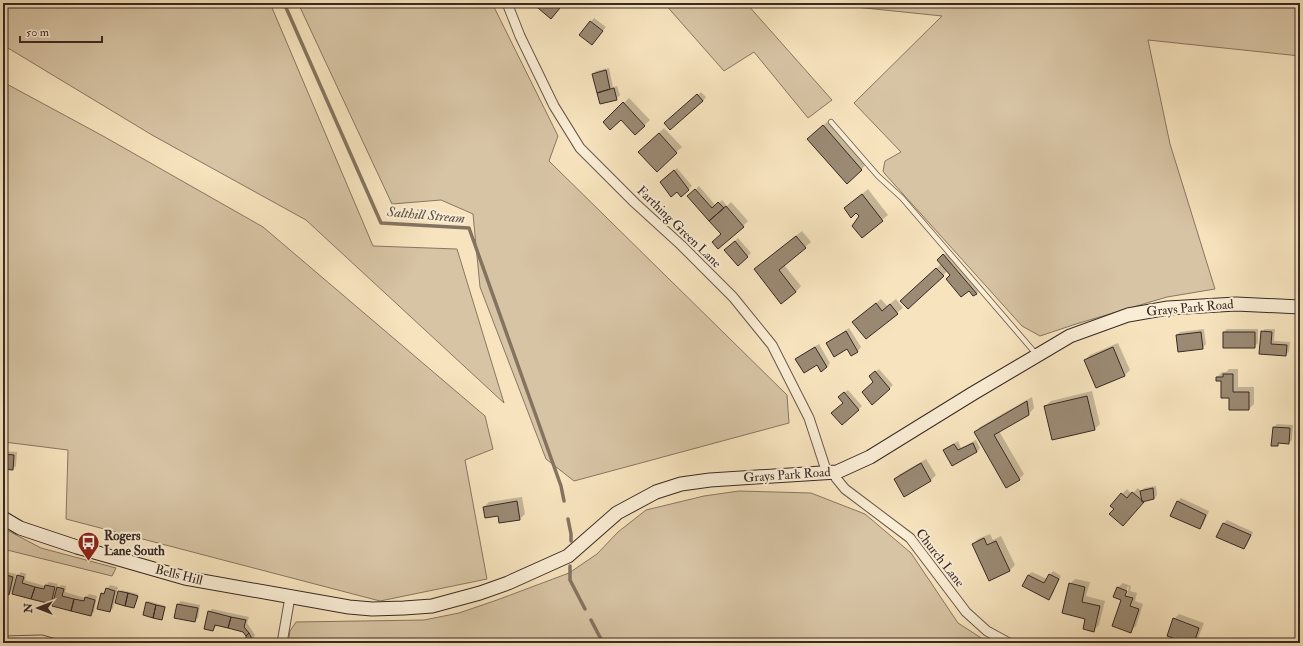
<svg xmlns="http://www.w3.org/2000/svg" width="1303" height="646" font-family="'IM FELL Double Pica',serif">
  <rect width="100%" height="100%" fill="#f7e4be"/>
  <filter id="stains"><feTurbulence type="fractalNoise" baseFrequency=".005" numOctaves="4"/><feColorMatrix values="0 0 0 0 .2 0 0 0 0 .09 0 0 0 0 .02 0 0 0 .5 -.17"/></filter>
  <radialGradient id="worn" r=".72"><stop offset=".6" stop-color="#630" stop-opacity="0"/><stop offset="1" stop-color="#630" stop-opacity=".3"/></radialGradient>
  <!-- green -->
  <path fill="#d7c4a4" stroke="#887664" d="M3,3H270L373,246L457,249L504,403L306,220L152,135L3,45Z
    M298,3H492L558,136L549,161L787,395L789,423L574,481L546,459L480,287L473,214L441,200L392,204Z
    M664,3H746L832,100L808,118L754,52L724,71Z
    M817,3H1300V56L1148,40L1170,144L1215,289L1167,297L1076,324L1040,336L1022,326L885,174L883,171L885,161L901,152L854,103L942,16Z
    M3,82L103,136L263,227L485,416L493,449L465,460L487,579L380,601L66,519L68,450L4,442Z
    M739,491L811,493L865,514L911,553L958,623L989,643H288L290,631L296,622L424,620L459,613L497,600L569,573L597,554L618,532L646,510L704,496Z
    M3,528L41,548L116,568L112,576L3,549Z"/>
  <!-- shadow -->
  <path fill="#0003" fill-rule="evenodd" d="M534,3H561L563,4L554,14Z
    M594,18L606,27L592,44L580,35Z
    M609,68L613,87L617,86L620,95L616,99L600,103L593,74L596,71Z
    M701,92L706,97L703,101L669,120Z
    M629,98L650,120L635,134L621,118L604,122Z
    M828,121L866,164L861,170L814,134Z
    M664,128L682,147L657,170L645,146Z
    M677,168L692,186L681,196L664,179Z
    M699,186L716,206L722,200L727,206L731,202L748,221L743,226L722,234L689,196Z
    M868,189L888,215L862,237L860,216L857,212L845,208Z
    M802,231L811,242L784,265L801,286L796,292L755,269Z
    M738,238L751,253L738,265L725,250Z
    M947,252L979,291L976,294L951,275L947,271L943,276L907,296L941,264V257Z
    M881,299L887,306L896,299L903,308L866,338L859,317Z
    M849,328L861,347L858,351L851,354L848,348L827,343Z
    M1204,329L1206,344L1203,348L1178,351L1177,335L1180,332Z
    M1227,329H1258V343L1254,347L1224,332Z
    M1265,329H1275L1274,341L1290,342L1289,352L1285,355L1260,353L1262,332Z
    M1118,343L1130,370L1125,375L1085,360L1090,355Z
    M819,344L830,363L827,367L821,370L817,364L796,359L800,356Z
    M879,369L893,385L873,403L875,382L873,373Z
    M1229,369H1238V387H1254V404L1249,409H1230V397L1222,380L1217,377L1222,372H1226Z
    M848,390L862,406L842,424L844,403L842,394Z
    M1092,391L1100,424L1095,429L1045,406L1051,401Z
    M1032,397L1034,408L1029,414L999,431L1024,474L1019,479L975,432L980,427Z
    M1277,424L1293,425L1292,440L1288,443L1281,442L1277,445L1274,427Z
    M976,440L980,448L977,452L952,464L945,450L948,447L958,441L961,448Z
    M3,451L17,452L16,466L12,469L3,468Z
    M926,459L936,475L931,480L905,495L895,479L900,474Z
    M1156,486L1157,495L1154,499L1145,500L1123,525L1115,508L1122,494L1127,489L1132,494L1138,488L1141,491L1144,488Z
    M522,497L525,514L520,519L498,515L484,507L489,502Z
    M1181,498L1209,511L1203,525L1199,528L1171,515L1178,501Z
    M1227,520L1253,532L1247,545L1244,548L1218,536L1224,523Z
    M990,534L993,540L1001,536L1015,565L1009,571L973,544L978,539Z
    M3,571L16,574L14,585H15L18,576L21,572L26,574L25,580L45,586L49,582L58,584L56,590L61,585L66,586L65,592L85,598L89,594L97,596L94,612L90,615L55,598L50,603L14,589L9,594L6,589H3Z
    M1053,571L1061,576L1052,595L1048,598L1023,586L1028,575L1032,572L1047,579Z
    M1075,579L1090,582L1086,596L1105,601L1099,625L1093,631L1070,584Z
    M1123,583L1131,586L1130,591L1137,593L1135,601L1143,604L1136,626L1130,631L1123,600L1117,588ZM1128,586L1129,587L1127,595H1124Z
    M110,585L118,587L113,608L110,611L102,594Z
    M121,590L138,594L134,607L116,603Z
    M148,601L166,606L162,619L147,603Z
    M181,601L200,605L198,618L194,621L178,604Z
    M212,609L249,617L247,623L255,635L254,638L261,640L260,643H247L248,638L244,631L217,625L213,630L209,612Z
    M1179,614L1204,623L1197,641L1203,643H1172L1174,637V619Z"/>
  <g fill="none" stroke-linecap="round" stroke-linejoin="round">
    <!-- stream -->
    <path stroke="#847361" stroke-width="3.5" d="M284,3L381,223L469,228L561,486L564,501
      M568,519L571,534V541
      M570,566V580L585,609
      M591,620L603,643"/>
  </g>
  <!-- building -->
  <path fill="#9b8a74" stroke="#382924" d="M532,3H554L560,8L551,19Z
    M590,21L603,31L592,45L579,35Z
    M606,70L610,89L597,93L592,74Z
    M614,88L617,100L600,104L597,93Z
    M697,94L703,101L670,130L664,123Z
    M623,102L645,126L635,135L621,120L610,130L603,122Z
    M823,125L862,170L847,184L807,139Z
    M659,133L677,153L657,172L638,152Z
    M674,170L689,190L681,197L677,192L671,197L660,182Z
    M695,189L712,208L718,202L724,208L709,221L687,196Z
    M862,194L883,221L862,238L852,226L859,216L856,213L851,218L844,208Z
    M726,206L744,227L718,249L712,242L721,234L709,221Z
    M796,236L806,248L779,270L796,292L781,304L754,269Z
    M735,241L748,257L738,266L724,250Z
    M943,254L977,294L973,296L969,291L961,297L946,279L950,275L937,260Z
    M936,268L944,276L908,309L900,301Z
    M876,303L882,311L890,304L898,314L866,339L852,322Z
    M846,331L858,352L851,356L847,349L834,357L826,343Z
    M1261,331L1272,332L1271,344L1287,345L1286,356L1259,354Z
    M1201,332L1203,349L1178,352L1176,335Z
    M1223,332H1255V348H1223Z
    M815,347L827,367L821,372L817,365L804,373L795,359Z
    M1113,347L1125,376L1096,388L1084,360Z
    M875,371L890,389L872,405L862,392L873,382L869,376Z
    M1223,374H1233V392H1249V410H1229V398H1221V381H1216V377H1223Z
    M844,392L859,410L842,425L831,413L843,403L838,397Z
    M1087,396L1095,430L1052,440L1044,406Z
    M1027,401L1029,415L994,435L1020,480L1006,488L974,432Z
    M1273,427L1290,428L1289,444L1278,443V446H1271Z
    M973,443L977,452L952,466L943,450L954,444L958,450Z
    M3,454L14,455L13,470L3,469Z
    M921,463L931,481L904,497L894,479Z
    M1153,488L1154,499L1142,502L1140,491Z
    M1132,492L1144,502L1123,526L1109,514L1114,509L1110,506L1121,493L1127,498Z
    M517,501L520,520L499,523L498,516L485,518L483,507Z
    M1177,501L1206,515L1200,529L1170,516Z
    M1223,523L1251,535L1244,549L1216,537Z
    M984,538L987,545L996,541L1010,571L989,581L972,544Z
    M3,574L13,577L9,595L4,594L5,590H3Z
    M1049,574L1059,579L1049,600L1022,586L1028,575L1044,583Z
    M17,575L24,577L22,583L35,587L31,599L12,594Z
    M1069,583L1085,587L1082,602L1100,606L1094,632L1083,629L1085,619L1062,613Z
    M45,585L55,587L51,604L31,599L35,587L44,589Z
    M57,587L64,589L62,596L74,599L71,611L52,606Z
    M1117,587L1127,591L1125,596L1133,598L1130,606L1139,609L1131,633L1112,626L1121,600L1113,597Z
    M106,588L115,591L110,612L97,609L101,593L104,594Z
    M118,591L128,593L125,606L115,603Z
    M128,593L138,596L134,608L125,606Z
    M85,597L95,600L91,616L71,611L74,599L84,601Z
    M146,602L156,605L153,618L143,615Z
    M177,604L198,608L195,622L174,618Z
    M156,605L165,607L162,620L153,618Z
    M208,611L231,617L228,628L215,625L213,631L204,629Z
    M231,617L246,620L244,627L249,633L246,636L243,632L228,628Z
    M1173,618L1199,628L1194,643H1171L1173,638L1167,636Z
    M249,633L252,639V642L258,643H246V636Z"/>
  <g fill="none" stroke-linecap="round" stroke-linejoin="round">
    <defs>
      <path id="service" d="M831,122L878,176L902,198L1037,355"/>
      <path id="minor" d="M507,3L520,36L554,106L580,148L635,203L681,245L733,297L772,345L809,418L827,473
        M837,472L836,478L845,489L910,538L966,612L987,631L1009,643
        M3,641L42,640L52,643
        M282,643L290,597"/>
      <path id="secondary" d="M3,518L20,528L77,547L185,578L349,607L372,609L404,608L432,606L480,593L508,583L568,556L617,513L656,492L681,484L710,480L837,472L870,457L972,394L1070,336L1128,315L1168,308L1236,304L1300,307"/>
    </defs>
    <!-- service casing -->
    <use href="#service" stroke="#68584a" stroke-width="6"/>
    <!-- minor casing -->
    <use href="#minor" stroke="#68584a" stroke-width="11"/>
    <!-- secondary casing -->
    <use href="#secondary" stroke="#382924" stroke-width="15"/>
    <!-- service -->
    <use href="#service" stroke="#faedd5" stroke-width="4.5"/>
    <!-- minor -->
    <use href="#minor" stroke="#faedd5" stroke-width="9"/>
    <!-- secondary -->
    <use href="#secondary" stroke="#faedd5" stroke-width="13"/>
  </g>
  <!-- icons -->
  <defs>
    <symbol id="bus-pin" viewBox="-11 -11 22 30"><path d="M0 17L-7.5 6A9.5 9.5 0 1 1 7.5 6Z" fill="#8f2418" stroke="#faedd5"/><path d="M-5-6H5V4H4V6H2V4H-2V6H-4V4H-5ZM-3.5-4V0h7V-4ZM-3.5 1.2v1.5H-2V1.2ZM2 1.2v1.5H3.5V1.2Z" fill="#fff"/></symbol>
  </defs>
  <g fill-rule="evenodd">
    <use href="#bus-pin" x="76" y="530" width="25" height="34"/>
  </g>
  <g text-anchor="middle" dominant-baseline="central" stroke-width="4" stroke-linejoin="round" paint-order="stroke">
    <!-- street labels -->
    <g font-size="13" fill="#382924" stroke="#faedd5">
      <text transform="translate(679 227) rotate(44)">Farthing Green Lane</text>
      <text transform="translate(1190 308) rotate(-5)">Grays Park Road</text>
      <text transform="translate(787 475) rotate(-4)">Grays Park Road</text>
      <text transform="translate(940 558) rotate(52)">Church Lane</text>
      <text transform="translate(179 575) rotate(14)">Bells Hill</text>
    </g>
    <!-- poi labels -->
    <g font-size="13" font-weight="bold" fill="#382924" stroke="#faedd5" text-anchor="start">
      <text x="104" y="536">Rogers<tspan x="104" dy="15">Lane South</tspan></text>
    </g>
    <!-- water labels -->
    <g font-size="14" font-style="italic" fill="#5e4e43" stroke="#faedd5">
      <text transform="translate(426 215) rotate(5)">Salthill Stream</text>
    </g>
  </g>
  <!-- margin -->
  <rect width="1303" height="646" fill="none" stroke="#f7e4be" stroke-width="16"/>
  <rect x="4" y="4" width="1295" height="638" fill="none" stroke="#382924" stroke-width="2"/>
  <rect x="8" y="8" width="1287" height="630" fill="none" stroke="#382924"/>
  <!-- north arrow -->
  <g transform="translate(38 608) rotate(270)" stroke="#faedd5" stroke-width="3" paint-order="stroke">
  <path d="M0-3L7 15L0 10L-7 15Z" fill="#382924"/>
  <text y="-6" font-size="11" font-weight="bold" text-anchor="middle" fill="#382924">N</text>
  </g>
  <!-- scale -->
  <path d="M20 36v6h82v-6" fill="none" stroke="#382924" stroke-width="2"/>
  <text x="26" y="36" font-size="12" fill="#382924" stroke="#faedd5" stroke-width="3" paint-order="stroke">50 m</text>
  <rect width="100%" height="100%" filter="url(#stains)"/>
  <rect width="100%" height="100%" fill="url(#worn)"/>
</svg>
